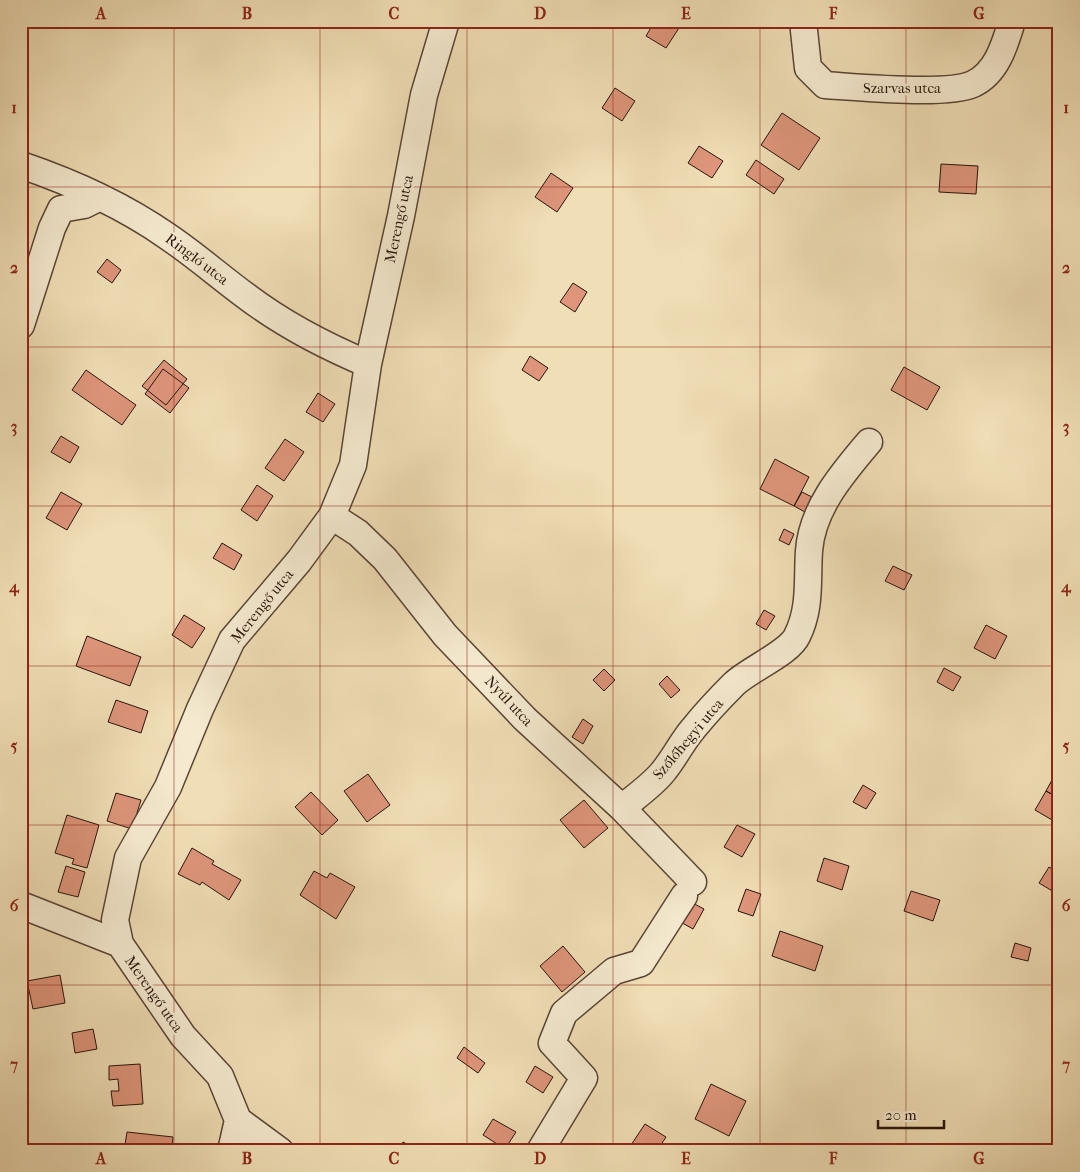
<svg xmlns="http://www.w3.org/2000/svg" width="1080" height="1172" font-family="'IM FELL French Canon',serif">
  <rect width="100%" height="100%" fill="#f0deb6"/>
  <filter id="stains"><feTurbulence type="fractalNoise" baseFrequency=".004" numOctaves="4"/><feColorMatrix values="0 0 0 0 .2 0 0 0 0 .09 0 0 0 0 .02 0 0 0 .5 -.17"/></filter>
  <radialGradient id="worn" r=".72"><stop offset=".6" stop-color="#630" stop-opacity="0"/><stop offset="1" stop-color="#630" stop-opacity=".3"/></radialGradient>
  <!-- building -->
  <path fill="#de957b" stroke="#27140a" d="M655,21H668L679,28L666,48L646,36Z
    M615,88L635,101L622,121L602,108Z
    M782,113L820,138L799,170L761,145Z
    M699,146L723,161L712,178L688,163Z
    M756,160L784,179L774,194L746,175Z
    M941,164L978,166L976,194L939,192Z
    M551,173L573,188L557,212L535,197Z
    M107,259L121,270L112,283L97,272Z
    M573,283L587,292L575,312L560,302Z
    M530,356L548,368L539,381L522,370Z
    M164,360L187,379L166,405L142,386Z
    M904,367L940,387L927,410L891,390Z
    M163,369L189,388L170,413L145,394Z
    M86,370L136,405L122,425L72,390Z
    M318,393L335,404L323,422L306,412Z
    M61,436L79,447L70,463L51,452Z
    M285,439L304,452L284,481L265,468Z
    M775,459L809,477L794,506L760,489Z
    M257,485L273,496L257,521L241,510Z
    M61,492L82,504L67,530L46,518Z
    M802,492L822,502L814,517L794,506Z
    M784,529L794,534L789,545L779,540Z
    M222,543L242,555L234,570L213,558Z
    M893,566L912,575L904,590L885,581Z
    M764,610L775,616L766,630L756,624Z
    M184,615L205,628L192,648L172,635Z
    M986,625L1007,636L995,659L974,648Z
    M87,636L141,657L130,686L76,666Z
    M944,668L961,677L953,691L937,682Z
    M604,669L615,680L604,691L593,680Z
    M667,676L680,690L671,698L659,684Z
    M116,700L148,711L141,733L108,722Z
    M583,719L593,726L583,744L572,737Z
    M1058,769H1059V798L1046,791Z
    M368,774L390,805L367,822L344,791Z
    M863,785L876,793L866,809L853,802Z
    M1046,791L1059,798V824L1035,810Z
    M311,792L338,820L322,835L295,807Z
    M116,793L141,800L132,829L107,821Z
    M584,800L608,828L584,848L560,820Z
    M67,815L99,825L87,868L72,864L74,859L55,853Z
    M737,825L755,834L742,857L724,847Z
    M192,848L214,861L212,864L241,880L229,900L202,882L200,885L178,874Z
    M824,858L849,866L842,890L817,881Z
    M66,866L85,872L78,897L58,892Z
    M1049,867L1059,873V895L1039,883Z
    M314,871L327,878L330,873L355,887L336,919L300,895Z
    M746,889L761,894L753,916L738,911Z
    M911,891L940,900L933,921L904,911Z
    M687,900L704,909L693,929L677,920Z
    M780,931L823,946L815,971L772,956Z
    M1015,943L1031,948L1028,961L1011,957Z
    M563,946L585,972L562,992L540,966Z
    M60,975L65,1003L33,1009L27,981Z
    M93,1029L97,1049L75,1053L72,1033Z
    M464,1047L485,1063L478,1073L457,1058Z
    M140,1064L143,1104L113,1106L111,1091H119L118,1079L109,1080V1066Z
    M535,1066L553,1077L543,1093L526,1082Z
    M711,1084L746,1101L729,1136L695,1119Z
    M493,1119L516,1132L505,1149L483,1135Z
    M645,1124L666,1137L657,1151H634L629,1148Z
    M127,1132L173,1137L172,1151H124Z
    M403,1142L420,1151H398Z"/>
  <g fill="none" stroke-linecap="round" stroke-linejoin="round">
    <defs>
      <path id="minor" d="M803,21L808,68L825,85C856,87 948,96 973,84C997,73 1005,44 1012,21
        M21,165C71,182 124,206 167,236C195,255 219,276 246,296C283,324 325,346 368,364
        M21,325L52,228L61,209L84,205L98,198
        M332,516L358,533L385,559L445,635L525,719L622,808L693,882
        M622,808C635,797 651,786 662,773C674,759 681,743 693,729C705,714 720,698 734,684C750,669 789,653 797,636C811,608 807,581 809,551C812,508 843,473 869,442
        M21,905L120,944
        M238,1120L280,1151
        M231,1151L238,1120L220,1076L183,1036L120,944L115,920L128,858L168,787L200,709L232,640L299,561L332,516L353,465L368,364L401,216L424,95L446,21
        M540,1151L584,1078L552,1043L564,1013L614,971L641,963L684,896"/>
    </defs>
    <!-- minor casing -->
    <use href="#minor" stroke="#594635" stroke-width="29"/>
    <!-- minor -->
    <use href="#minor" stroke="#f5ead0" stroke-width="26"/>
  </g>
  <!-- grid -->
  <path fill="none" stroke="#8f2418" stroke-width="1" stroke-opacity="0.55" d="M174,21V1151M320,21V1151M467,21V1151M613,21V1151M760,21V1151M906,21V1151M21,187H1059M21,347H1059M21,506H1059M21,666H1059M21,825H1059M21,985H1059"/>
  <g text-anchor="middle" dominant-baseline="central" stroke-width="5" stroke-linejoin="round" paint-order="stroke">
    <!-- street labels -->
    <g font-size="15" fill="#27140a" stroke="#f5ead0">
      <text x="902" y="88">Szarvas utca</text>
      <text transform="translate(399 219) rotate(-78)">Merengő utca</text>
      <text transform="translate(197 259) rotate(37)">Ringló utca</text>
      <text transform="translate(262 606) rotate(-51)">Merengő utca</text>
      <text transform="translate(509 701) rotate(47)">Nyúl utca</text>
      <text transform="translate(688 739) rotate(-50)">Szőlőhegyi utca</text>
      <text transform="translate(154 994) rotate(55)">Merengő utca</text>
    </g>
  </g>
  <!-- margin -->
  <rect width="1080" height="1172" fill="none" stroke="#f0deb6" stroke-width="55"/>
  <!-- scale -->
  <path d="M878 1120v8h66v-8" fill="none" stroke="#27140a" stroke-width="2.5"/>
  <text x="885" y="1120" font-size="15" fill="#27140a" stroke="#f5ead0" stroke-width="4" paint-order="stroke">20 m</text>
  <rect x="28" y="28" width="1024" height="1116" fill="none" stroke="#8f2418" stroke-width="2"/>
  <g font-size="16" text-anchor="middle" font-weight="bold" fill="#8f2418">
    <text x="101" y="19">A</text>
    <text x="247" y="19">B</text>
    <text x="394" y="19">C</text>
    <text x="540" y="19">D</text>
    <text x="686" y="19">E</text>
    <text x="833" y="19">F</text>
    <text x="979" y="19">G</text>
    <text x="14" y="113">1</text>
    <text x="1066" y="113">1</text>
    <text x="14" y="273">2</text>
    <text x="1066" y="273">2</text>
    <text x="14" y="432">3</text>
    <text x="1066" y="432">3</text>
    <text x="14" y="592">4</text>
    <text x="1066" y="592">4</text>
    <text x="14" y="751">5</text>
    <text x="1066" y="751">5</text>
    <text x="14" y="911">6</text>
    <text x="1066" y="911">6</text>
    <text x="14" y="1070">7</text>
    <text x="1066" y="1070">7</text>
    <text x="101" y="1164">A</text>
    <text x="247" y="1164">B</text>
    <text x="394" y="1164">C</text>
    <text x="540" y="1164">D</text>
    <text x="686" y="1164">E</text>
    <text x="833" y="1164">F</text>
    <text x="979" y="1164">G</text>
  </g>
  <rect width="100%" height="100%" filter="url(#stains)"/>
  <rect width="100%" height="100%" fill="url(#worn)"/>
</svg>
